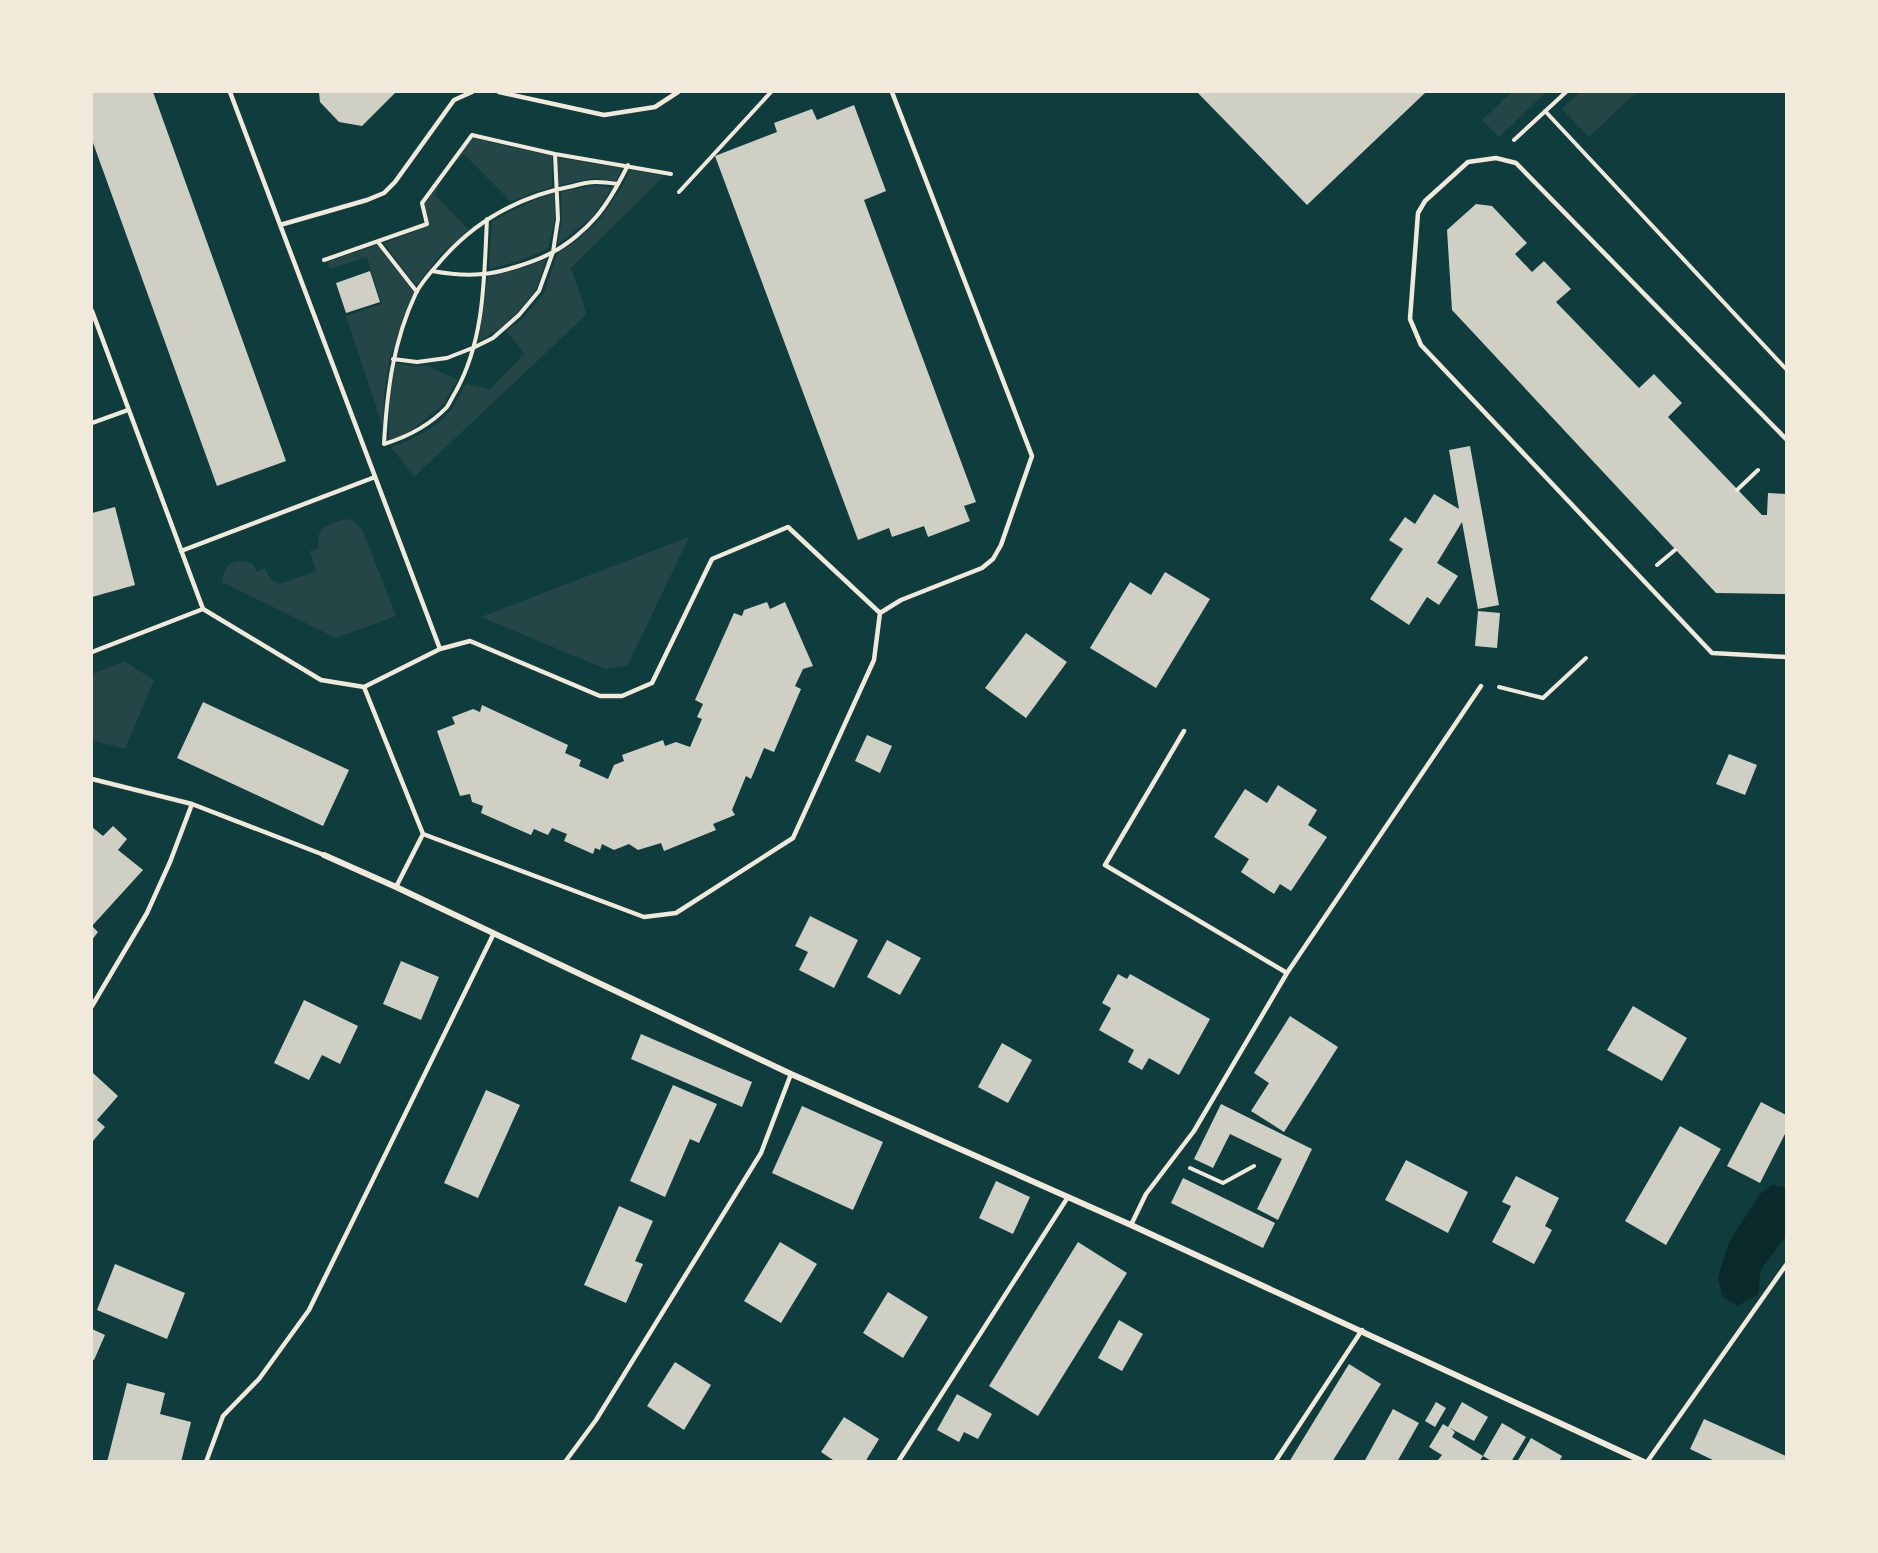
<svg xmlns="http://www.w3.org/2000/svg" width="1878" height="1553" font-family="Commissioner,sans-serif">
  <rect width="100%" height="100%" fill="#0f3d3e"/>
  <!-- green -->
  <path fill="#244646" d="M1512,92H1546L1499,137L1482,120Z
    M1580,92H1636L1589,137L1562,109Z
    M473,138L552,156V187L529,194L511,202L464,154L452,166Z
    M558,158L622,168L616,181L595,178L559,185Z
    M630,170L664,176L571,268L587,314L414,477L391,447C413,440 437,428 452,409C457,402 461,392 466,384L490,389L525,354L506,331L522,319L544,293L557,254L576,241L600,219L621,188Z
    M441,180L435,195L469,230L442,253L416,286L384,243L429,226L424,204Z
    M595,185L612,188L593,216L557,245L562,220L561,192Z
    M554,193L555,218L548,249L519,261L489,269L492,221L534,200Z
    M377,245L414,292L390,357L384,395L383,428L346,316L382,304L367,257L330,269L327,262Z
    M546,259C542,269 540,282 535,290C522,311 501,330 479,341L488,277L523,268Z
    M396,363L417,367L427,365L457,380L444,404L406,434L389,440L390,396Z
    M345,519L354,521L363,531L396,616L336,638L222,582C224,562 235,558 253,564L257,572L265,568L270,579L279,584L316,571L310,551L319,548C314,527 329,525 345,519Z
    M689,537L628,665L606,669L481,617Z
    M124,661L154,680L125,749L92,740V674Z"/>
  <!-- water -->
  <path fill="#0a2a2b" d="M1772,1185L1784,1187L1786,1189V1236L1761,1269L1758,1295L1737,1306L1722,1296L1718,1277L1729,1242L1760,1194Z"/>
  <!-- building -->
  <path fill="#cfcfc3" d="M92,92H153L286,461L217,486L92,140Z
    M319,92H396L362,126L339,122L320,102Z
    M1197,92H1426L1307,205Z
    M854,105L886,191L864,200L976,502L964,506L970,521L928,537L924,526L892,537L889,528L858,540L715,156L777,132L774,123L812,109L817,120Z
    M1476,204L1492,206L1527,243L1515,254L1532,272L1544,261L1571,289L1556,302L1639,388L1654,374L1682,403L1668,417L1762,515H1767L1768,493L1786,494V594L1716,593L1452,310L1447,230Z
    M370,271L380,302L346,313L336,283Z
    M1470,446L1499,605L1478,609L1462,522L1437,563L1458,576L1439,605L1427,597L1409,625L1370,599L1403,549L1389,540L1405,517L1415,524L1434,494L1459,509L1449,450Z
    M115,507L135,585L92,597V513Z
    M1165,572L1210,599L1156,688L1090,648L1130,582L1151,595Z
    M767,602L770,609L785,602L813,666L803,669L795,686L801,689L774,752L764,748L751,779L746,776L732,810L735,815L713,824L716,830L664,851L661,843L638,850L629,844L614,850L602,844L600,850L595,848L593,854L564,841L567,834L552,828L548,835L534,829L531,835L481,813L483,806L472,802L470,794L460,796L437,731L455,724L452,717L473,709L480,712L482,705L568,745L565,753L581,760L579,766L608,779L614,765L624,761L622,755L663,740L665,746L676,742L690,747L702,719L697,717L703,704L695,700L734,613L742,616L744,610Z
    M1478,611L1500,613L1497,648L1475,646Z
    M1026,633L1067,662L1026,718L985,688Z
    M203,702L349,770L323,826L177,758Z
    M867,735L892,746L880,773L855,761Z
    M1729,754L1757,765L1745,795L1716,784Z
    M1278,785L1317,810L1308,825L1327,837L1291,891L1280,884L1274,894L1241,872L1249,859L1214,837L1245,789L1267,803Z
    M113,826L127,839L118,850L143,870L92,926L98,932L92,940V827L103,836Z
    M810,916L858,940L834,988L799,970L808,952L795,946Z
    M887,940L921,958L900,995L867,977Z
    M401,961L439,977L421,1020L383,1004Z
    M1118,974L1127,979L1130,974L1210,1019L1179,1075L1149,1058L1142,1070L1128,1062L1134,1050L1099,1030L1111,1008L1102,1003Z
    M304,1000L358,1026L340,1064L322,1055L309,1080L274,1063Z
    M1633,1006L1687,1038L1662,1081L1607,1050Z
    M1290,1016L1338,1047L1284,1132L1251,1111L1269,1083L1254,1073Z
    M641,1034L752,1082L742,1107L631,1059Z
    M1002,1043L1032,1060L1008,1103L978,1087Z
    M93,1073L118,1096L97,1120L105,1127L92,1142Z
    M673,1085L717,1104L699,1143L690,1139L665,1197L630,1181Z
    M486,1090L520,1105L478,1198L444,1183Z
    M1761,1102L1786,1115V1132L1760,1183L1727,1166Z
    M1221,1104L1312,1149L1278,1220L1257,1209L1282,1159L1230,1134L1213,1168L1194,1159Z
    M802,1106L883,1142L853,1210L772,1173Z
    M1680,1126L1721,1149L1666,1245L1625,1221Z
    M1406,1160L1468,1192L1448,1233L1385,1200Z
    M1516,1176L1559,1198L1545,1226L1552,1230L1534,1264L1492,1242L1511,1206L1502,1202Z
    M1183,1178L1275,1223L1263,1248L1171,1203Z
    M996,1181L1030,1197L1013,1234L979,1218Z
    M619,1206L653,1221L635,1261L643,1264L626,1303L584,1285Z
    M780,1242L817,1264L781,1323L744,1301Z
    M1078,1242L1127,1273L1038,1416L989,1386Z
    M115,1264L185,1293L167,1339L97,1310Z
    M888,1292L928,1317L903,1358L863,1333Z
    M1119,1320L1143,1334L1122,1371L1098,1358Z
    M92,1329L105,1335L94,1360L92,1359Z
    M675,1362L711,1385L684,1430L647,1406Z
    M1349,1364L1381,1384L1332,1462H1289Z
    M127,1383L165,1393L160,1414L191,1422L181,1462H107Z
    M957,1394L992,1414L978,1439L964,1432L959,1442L937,1430Z
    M1436,1402L1446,1408L1435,1427L1425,1421Z
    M1462,1402L1488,1417L1474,1441L1450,1428L1455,1432L1452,1437L1483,1456L1479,1462H1441L1438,1460L1442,1455L1429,1447L1443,1424L1448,1427Z
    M1393,1409L1419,1423L1397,1462H1364Z
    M844,1417L879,1439L865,1462H836L821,1452Z
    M1704,1419L1786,1456V1462H1717L1690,1449Z
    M1502,1423L1526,1437L1511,1462H1493L1483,1456Z
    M1531,1438L1562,1456L1559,1462H1517Z"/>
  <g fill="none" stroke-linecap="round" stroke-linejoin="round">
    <!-- path -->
    <path stroke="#f1e9da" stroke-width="4" d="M1545,111L1786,369
      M1514,140L1566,92
      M679,192L771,92
      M487,219C484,277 485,339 456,391C453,396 450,402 447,407C430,425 407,437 384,444C387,391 393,342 416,293C421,283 430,273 438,264C473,222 520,196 573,186C580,184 588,182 596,182C603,182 611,183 618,184
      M378,242L417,292
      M324,260L427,224L422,203L472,135L555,154L671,174
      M432,271C449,274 465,276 482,274C501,273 537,261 553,252C568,244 585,230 596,217C609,202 619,183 628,165
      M393,359L417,362L447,358L475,347L493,338L519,315L539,291L553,252L558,219L555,154
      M1737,490L1758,470
      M1657,565L1675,550
      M1499,687L1543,698L1586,658
      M1190,1168L1223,1183L1254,1166"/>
    <!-- service -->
    <path stroke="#f1e9da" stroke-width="4.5" d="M230,92L440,649
      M499,92L604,115L655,107L678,92
      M280,225L367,200L384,193L395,182L454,100L472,92
      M92,311L203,609
      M92,423L128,410
      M1786,439L1516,163L1496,158L1468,162L1425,201L1418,213L1410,319L1421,345L1712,653L1786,657
      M181,551L375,477
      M880,613L901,600L982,568L993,559L1001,545L1032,456L892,92
      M92,652L203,609L321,680L364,687L440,649L470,641L600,696H622L652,683L712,559L788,527L880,613
      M364,687L423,834L644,917L676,913L793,838L874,660L880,613
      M1184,731L1105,865L1287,973
      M92,779L192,804L324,855
      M396,887L423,834
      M92,1006L147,913L170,862L192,804
      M1131,1225L1146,1194L1194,1131L1287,973L1481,686
      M206,1462L223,1416L259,1379L309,1310L494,933
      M565,1462L596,1420L761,1153L791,1074
      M898,1462L1068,1197
      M1275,1462L1362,1330
      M1647,1462L1786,1265"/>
    <!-- minor -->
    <path stroke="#f1e9da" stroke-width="6" d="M324,855L396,887L791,1074L1131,1225L1644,1462"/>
  </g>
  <!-- border -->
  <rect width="1878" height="1553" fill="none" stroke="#f1e9da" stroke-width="186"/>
</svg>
